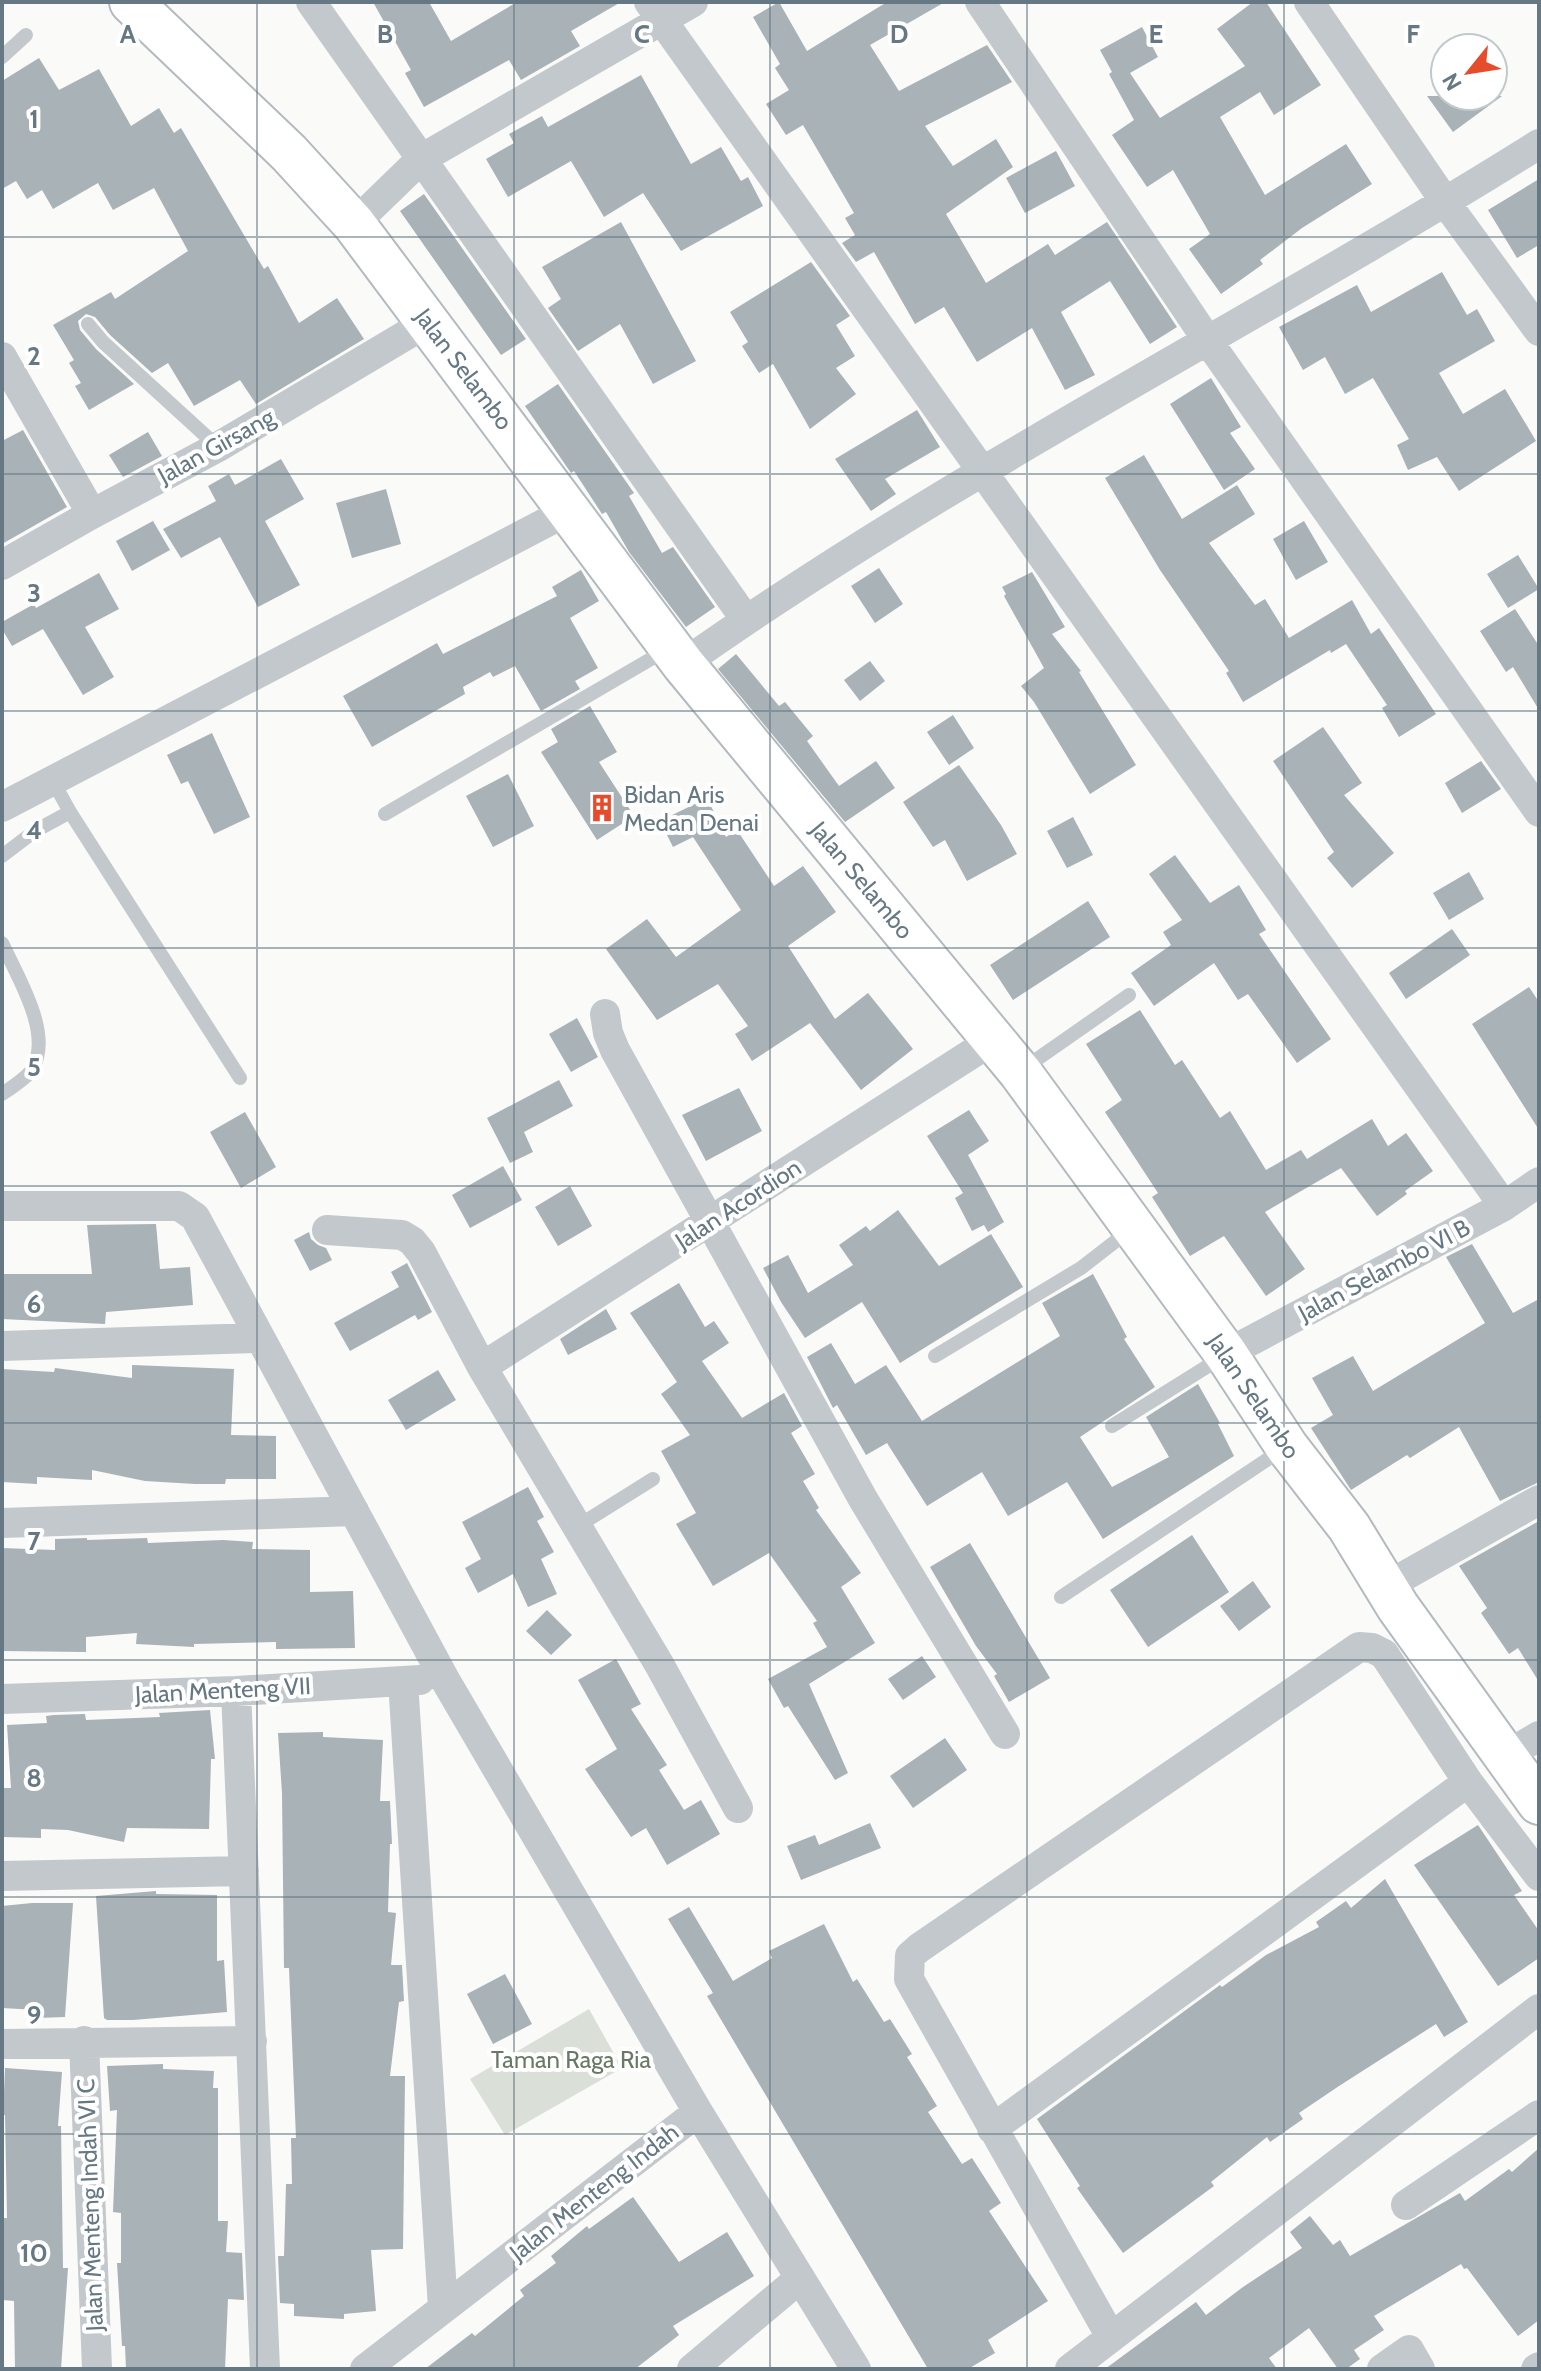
<svg xmlns="http://www.w3.org/2000/svg" width="1541" height="2371" font-family="Cabin,sans-serif">
  <rect width="100%" height="100%" fill="#fafaf8"/>
  <!-- green -->
  <path fill="#dadfd7" d="M589,2009L622,2068L505,2135L470,2079Z"/>
  <!-- building -->
  <path fill="#a8b2b7" d="M373,2H429L451,41L517,2H621L571,31L580,46L521,80L509,60L424,107L405,73L411,70Z
    M779,2L807,51L887,2H945L870,45L899,91L987,45L1012,82L925,126L953,166L996,139L1013,167L946,214L986,283L1048,244L1055,255L1107,222L1177,327L1150,344L1110,281L1061,312L1095,375L1065,390L1032,328L977,362L944,307L915,324L874,252L856,262L842,243L855,235L845,218L854,213L803,125L786,135L766,104L789,90L775,68L780,64L753,17Z
    M1253,2H1266L1321,85L1274,115L1260,92L1220,117L1265,195L1346,144L1372,184L1302,228L1260,260L1263,264L1221,294L1189,249L1210,234L1173,170L1147,187L1112,135L1134,120L1109,74L1112,72L1100,50L1142,27L1158,57L1130,73L1160,118L1245,66L1217,29Z
    M39,58L59,90L99,69L131,126L159,108L174,133L181,128L264,269L268,266L299,323L337,298L364,339L256,404L240,380L194,406L168,363L152,373L110,335L95,317L86,314L78,321L80,330L96,349L134,384L89,410L75,386L81,383L69,363L74,360L53,325L111,292L115,299L188,251L154,188L113,210L98,183L53,209L42,190L27,199L16,181L2,189V81Z
    M641,75L691,164L721,147L741,181L748,177L763,206L681,251L643,193L604,217L571,161L508,197L486,159L514,143L509,134L542,116L548,127Z
    M1427,96H1502L1453,132Z
    M1056,151L1075,186L1025,213L1006,178Z
    M1539,179V245L1517,258L1488,210Z
    M424,194L526,339L501,355L400,211Z
    M621,222L696,361L653,384L620,324L578,351L548,308L561,299L542,267Z
    M811,262L850,316L836,325L855,356L836,368L856,394L810,429L773,364L759,373L742,346L748,342L730,312Z
    M1442,272L1467,315L1477,309L1495,341L1439,373L1463,414L1505,389L1536,441L1459,491L1437,457L1408,470L1397,445L1409,439L1373,378L1345,394L1325,357L1303,370L1279,327L1357,285L1371,312Z
    M1211,378L1241,427L1230,433L1255,469L1224,490L1170,404Z
    M558,384L634,493L629,496L662,553L673,547L715,607L686,627L629,552L606,512L602,514L574,471L571,473L525,406Z
    M917,410L940,447L885,479L896,494L871,511L835,459Z
    M23,430L67,507L2,544V441Z
    M148,432L162,456L123,477L109,455Z
    M1144,455L1182,519L1237,485L1255,514L1209,543L1255,605L1265,599L1289,638L1352,600L1371,634L1379,628L1436,714L1399,737L1382,708L1387,705L1346,644L1331,653L1330,650L1243,702L1226,673L1229,671L1160,570L1105,478Z
    M281,459L304,499L265,521L300,585L258,607L220,537L181,558L163,529L216,501L208,486L229,474L235,485Z
    M386,489L401,544L352,558L336,503Z
    M153,521L170,550L132,571L116,541Z
    M1304,521L1328,562L1296,580L1273,539Z
    M1518,555L1539,589L1508,608L1487,574Z
    M879,568L903,604L875,623L851,586Z
    M581,570L599,601L570,618L598,668L575,681L580,689L541,711L515,666L493,677L490,672L463,687L465,694L372,747L343,696L437,643L443,654L557,596L552,587Z
    M1032,572L1065,627L1052,634L1081,671L1079,672L1136,765L1090,794L1034,702L1021,686L1044,668L1004,596L1006,594L1002,587Z
    M99,573L119,609L85,627L114,677L83,695L43,629L12,646L2,629V622L34,604L36,608Z
    M1515,609L1539,646V710L1513,667L1506,672L1480,631Z
    M736,654L779,706L785,702L813,736L807,741L839,786L876,761L895,788L845,822L718,669Z
    M870,661L885,681L860,701L844,680Z
    M590,706L617,752L599,762L634,816L597,840L541,752L558,742L551,729Z
    M953,715L974,748L949,765L927,732Z
    M1323,727L1362,783L1344,795L1394,853L1352,888L1327,858L1334,852L1273,761Z
    M212,733L250,817L214,834L188,781L181,784L167,755Z
    M1481,761L1501,789L1462,813L1445,783Z
    M959,765L1001,825L1017,854L967,881L945,840L933,847L903,802Z
    M508,774L534,826L493,847L466,796Z
    M707,798L726,837L737,830L774,886L803,866L836,912L788,946L835,1019L868,993L913,1049L861,1090L810,1023L752,1061L735,1034L748,1026L718,984L657,1020L606,949L647,919L676,957L741,910L693,837L673,847L660,821Z
    M1073,817L1093,855L1067,868L1047,831Z
    M1175,855L1210,903L1239,885L1266,930L1259,934L1331,1039L1297,1063L1248,994L1238,1000L1214,963L1154,1006L1131,973L1171,945L1163,932L1182,920L1149,874Z
    M1469,872L1484,899L1449,920L1433,893Z
    M1088,901L1110,937L1013,1000L990,965Z
    M1452,929L1470,955L1406,999L1389,973Z
    M1529,987L1539,1002V1130L1472,1024Z
    M1140,1010L1175,1065L1182,1060L1220,1118L1230,1111L1266,1170L1301,1150L1307,1159L1372,1119L1388,1146L1406,1133L1433,1171L1405,1191L1407,1194L1377,1216L1341,1168L1265,1212L1305,1269L1266,1296L1224,1236L1190,1256L1152,1197L1158,1193L1105,1112L1122,1100L1086,1044Z
    M577,1018L598,1057L571,1072L549,1034Z
    M559,1080L573,1106L524,1132L533,1152L510,1163L487,1118Z
    M739,1088L762,1131L706,1161L682,1115Z
    M969,1110L989,1141L968,1155L1004,1222L988,1232L984,1225L972,1231L955,1198L963,1193L927,1136Z
    M245,1112L276,1167L241,1188L210,1132Z
    M503,1166L522,1200L470,1228L452,1195Z
    M570,1186L592,1226L558,1246L535,1207Z
    M898,1210L939,1266L991,1234L1023,1287L900,1363L862,1302L805,1338L781,1302L763,1268L788,1255L808,1293L853,1265L839,1245L866,1226L870,1231Z
    M156,1224L160,1269L190,1267L193,1305L106,1312L105,1324L2,1319V1274H92L87,1225Z
    M309,1232L311,1239L318,1245L326,1248L332,1260L310,1271L294,1240Z
    M1472,1244L1513,1313L1539,1299V1482L1500,1501L1459,1427L1410,1458L1407,1455L1351,1490L1311,1428L1333,1415L1312,1378L1353,1356L1373,1391L1485,1323L1446,1257Z
    M407,1263L432,1312L418,1320L415,1315L350,1351L334,1323L399,1287L391,1272Z
    M1093,1274L1127,1337L1124,1339L1155,1387L1080,1437L1112,1487L1169,1457L1146,1417L1198,1384L1220,1423L1218,1424L1234,1456L1103,1539L1067,1482L1008,1516L982,1472L927,1506L887,1443L866,1455L837,1405L833,1408L807,1357L831,1343L855,1384L886,1365L922,1421L1060,1336L1042,1303Z
    M679,1283L705,1327L714,1321L729,1343L702,1361L742,1418L784,1393L802,1426L791,1433L815,1474L803,1481L819,1508L816,1510L861,1573L841,1587L875,1643L809,1684L848,1773L835,1780L788,1706L784,1708L768,1679L827,1647L813,1623L817,1621L769,1553L713,1586L676,1524L696,1513L661,1451L690,1435L661,1394L677,1382L630,1313Z
    M606,1309L617,1329L568,1355L560,1339Z
    M132,1365L234,1369L231,1435L276,1436V1479H226L225,1484H195L145,1481L92,1470V1480L37,1477V1484L2,1482V1369L54,1372L55,1368L132,1378Z
    M438,1370L456,1400L406,1430L388,1400Z
    M528,1487L544,1517L537,1521L554,1552L541,1559L557,1594L528,1607L513,1574L478,1593L465,1568L481,1559L462,1522Z
    M1539,1521V1682L1518,1648L1509,1654L1481,1613L1487,1608L1459,1566Z
    M1192,1535L1229,1592L1148,1647L1110,1590Z
    M87,1538V1540L147,1538L148,1543L223,1540L253,1542L252,1549L310,1550V1592L353,1591L355,1648L276,1649V1642L194,1644V1647L136,1644L137,1633L86,1637V1652L2,1651V1548L55,1550V1539Z
    M970,1543L1050,1678L1009,1702L994,1676L997,1674L976,1646L930,1567Z
    M1253,1581L1271,1607L1239,1631L1220,1606Z
    M547,1610L572,1635L551,1655L526,1631Z
    M922,1656L936,1677L903,1700L888,1679Z
    M616,1659L641,1704L631,1709L667,1765L659,1770L684,1810L701,1800L720,1834L667,1865L646,1828L631,1837L585,1769L617,1749L578,1680Z
    M210,1710L215,1759H211L209,1829L127,1828L124,1842L68,1830L41,1829V1838L2,1837V1788H11L7,1725L47,1723L46,1716L54,1715L85,1714L86,1720L160,1717L159,1713Z
    M323,1732V1737L383,1740L380,1801H390L392,1844H390L388,1912L396,1913L391,1965H402L404,2001L399,2002L390,2076H405L403,2249L371,2250L376,2311L344,2314V2319L294,2316V2304L280,2303L278,2256H284L286,2184H292L291,2138H296L289,1968H284L282,1793L278,1733Z
    M945,1738L967,1770L913,1808L890,1776Z
    M870,1823L881,1848L801,1880L787,1846L815,1835L819,1845Z
    M1478,1825L1522,1891L1514,1895L1539,1931V1958L1498,1986L1414,1865Z
    M1385,1879L1468,2022L1444,2037L1436,2024L1339,2086L1299,2113L1303,2119L1270,2142L1267,2137L1211,2182L1214,2186L1123,2253L1077,2188L1080,2186L1037,2119L1220,1985L1222,1987L1266,1955L1319,1927L1316,1922L1346,1901L1351,1908Z
    M156,1891V1894L217,1895V1961L224,1960L227,2012L133,2020H107L104,2018L96,1896Z
    M32,1903H73L65,2017L37,2018V2010L2,2008L4,1946H2V1906Z
    M689,1907L733,1981L772,1958L769,1951L824,1924L853,1982L857,1979L884,2022L890,2019L912,2054L907,2057L937,2106L928,2112L962,2164L972,2158L1001,2203L989,2211L1048,2301L988,2340L995,2353L968,2369H928L707,1996L713,1993L668,1919Z
    M505,1974L532,2024L493,2044L467,1994Z
    M163,2064V2069L214,2071L213,2088H218V2221H228L226,2252L242,2253L244,2300L228,2299L225,2369H126L125,2346H122L117,2263H121V2213L113,2212L117,2110L110,2111L107,2066Z
    M5,2068L62,2072L58,2126H61L63,2268H68L61,2369H15L14,2301L3,2300V2218H7L5,2115H3Z
    M1539,2148V2320L1518,2336L1467,2268L1464,2269L1461,2264L1374,2316L1384,2330L1354,2350L1360,2359L1346,2369H1338L1309,2328L1269,2358L1277,2369H1105L1196,2302L1206,2315L1243,2287L1302,2248L1290,2232L1310,2216L1333,2245L1340,2240L1350,2256L1460,2193L1465,2201L1509,2169L1512,2172Z
    M633,2197L679,2262L727,2232L754,2276L673,2326L679,2335L635,2369H425L472,2333L475,2336L524,2296L520,2290L556,2263L551,2256L587,2226L589,2229Z"/>
  <g fill="none" stroke-linecap="round" stroke-linejoin="round">
    <defs>
      <path id="secondary" d="M131,2L289,153L354,224L683,664L1020,1072L1226,1354L1287,1447L1349,1527L1398,1607L1539,1803"/>
    </defs>
    <!-- secondary casing -->
    <use href="#secondary" stroke="#b3babf" stroke-width="46"/>
    <!-- lane -->
    <path stroke="#c3c8cc" stroke-width="14" d="M2,57L26,35
      M88,324L103,342L218,447
      M53,781L70,812L240,1078
      M385,814L668,649
      M2,856L35,831L70,812
      M2,943C17,976 55,1036 31,1071C25,1079 11,1088 2,1094
      M1023,1069L1129,995
      M935,1356L1081,1268L1130,1230
      M1112,1426L1224,1356
      M578,1526L653,1479
      M1061,1597L1283,1449"/>
    <!-- street -->
    <path stroke="#c3c8cc" stroke-width="30" d="M311,2L746,620
      M649,2L1504,1206
      M980,2L1208,341L1539,812
      M1309,2L1446,203L1539,331
      M354,224L421,159L693,2
      M2,357L92,514
      M2,565L92,514L218,447L428,322
      M683,664C956,471 1257,321 1539,144
      M2,807L570,510
      M605,1014L608,1033L615,1050L863,1499L1005,1734
      M2,1206H179L195,1217L444,1678L698,2112L856,2369
      M327,1230L402,1235L412,1241L421,1252L482,1367L659,1664L738,1808
      M2,1346L258,1338
      M1226,1354L1504,1206L1539,1182
      M482,1367L993,1040
      M2,1523L354,1511
      M1385,1587L1539,1500
      M403,1681L443,2308
      M236,1691L265,2369
      M2,1699L236,1691L420,1680
      M1505,1756L1539,1736
      M2,1876L244,1871
      M84,2041L97,2369
      M2,2044L252,2041
      M992,2129L1468,1782
      M1406,2205L1539,2115
      M1111,2337L909,1979L910,1956L919,1948L1359,1647L1372,1648L1384,1654L1468,1782L1539,1876
      M365,2369L698,2112
      M692,2369L799,2279
      M1070,2369L1539,2009
      M1382,2369L1409,2350L1420,2369
      M1536,2369L1539,2367"/>
    <!-- secondary -->
    <use href="#secondary" stroke="#fff" stroke-width="42"/>
  </g>
  <!-- grid -->
  <path fill="none" stroke="#657883" stroke-width="2" stroke-opacity="0.55" d="M257,2V2369M514,2V2369M770,2V2369M1027,2V2369M1284,2V2369M2,237H1539M2,474H1539M2,711H1539M2,948H1539M2,1186H1539M2,1423H1539M2,1660H1539M2,1897H1539M2,2134H1539"/>
  <!-- icons -->
  <defs>
    <symbol id="building-bare" viewBox="-9 -9 18 18"><path d="M-4-6H4V6H1V3H-1V6H-4ZM-2.5-4.3h1.7v1.8h-1.7ZM.8-4.3h1.7v1.8H.8ZM-2.5-1h1.7V.8h-1.7ZM.8-1h1.7V.8H.8Z" fill="#e64b2c" stroke="#fff" stroke-width="2.5" paint-order="stroke"/></symbol>
  </defs>
  <g fill-rule="evenodd">
    <use href="#building-bare" x="582" y="788" width="40" height="40"/>
  </g>
  <g text-anchor="middle" dominant-baseline="central" stroke-width="8" stroke-linejoin="round" paint-order="stroke">
    <!-- street labels -->
    <g font-size="24" fill="#657883" stroke="#fff">
      <text transform="translate(464 369) rotate(53)">Jalan Selambo</text>
      <text transform="translate(216 446) rotate(-29)">Jalan Girsang</text>
      <text transform="translate(862 880) rotate(50)">Jalan Selambo</text>
      <text transform="translate(738 1204) rotate(-33)">Jalan Acordion</text>
      <text transform="translate(1384 1270) rotate(-28)">Jalan Selambo VI B</text>
      <text transform="translate(1254 1396) rotate(56)">Jalan Selambo</text>
      <text transform="translate(223 1690) rotate(-3)">Jalan Menteng VII</text>
      <text transform="translate(594 2192) rotate(-38)">Jalan Menteng Indah</text>
      <text transform="translate(90 2205) rotate(-92)">Jalan Menteng Indah VI C</text>
    </g>
    <!-- poi labels -->
    <g font-size="24" fill="#657883" stroke="#fff" text-anchor="start">
      <text x="624" y="794">Bidan Aris<tspan x="624" dy="28">Medan Denai</tspan></text>
    </g>
    <!-- park labels -->
    <g font-size="24" fill="#697a64" stroke="#fff">
      <text x="571" y="2059">Taman Raga Ria</text>
    </g>
  </g>
  <g font-size="26" text-anchor="middle" font-weight="bold" fill="#657883" stroke="#fff" stroke-width="8" stroke-linejoin="round" paint-order="stroke">
    <text x="128" y="43">A</text>
    <text x="385" y="43">B</text>
    <text x="642" y="43">C</text>
    <text x="899" y="43">D</text>
    <text x="1156" y="43">E</text>
    <text x="1413" y="43">F</text>
    <text x="34" y="128">1</text>
    <text x="34" y="365">2</text>
    <text x="34" y="602">3</text>
    <text x="34" y="839">4</text>
    <text x="34" y="1076">5</text>
    <text x="34" y="1313">6</text>
    <text x="34" y="1550">7</text>
    <text x="34" y="1787">8</text>
    <text x="34" y="2024">9</text>
    <text x="34" y="2262">10</text>
  </g>
  <!-- border -->
  <rect width="1541" height="2371" fill="none" stroke="#657883" stroke-width="8"/>
  <!-- north arrow -->
  <g transform="translate(1469 72) rotate(240)"><circle r="38" fill="#ffffff" stroke="#c1c9cd" stroke-width="2"/>
  <path d="M0-6L14 30L0 20L-14 30Z" fill="#e64b2c"/>
  <text y="-12" font-size="22" font-weight="bold" text-anchor="middle" fill="#657883">N</text>
  </g>
</svg>
